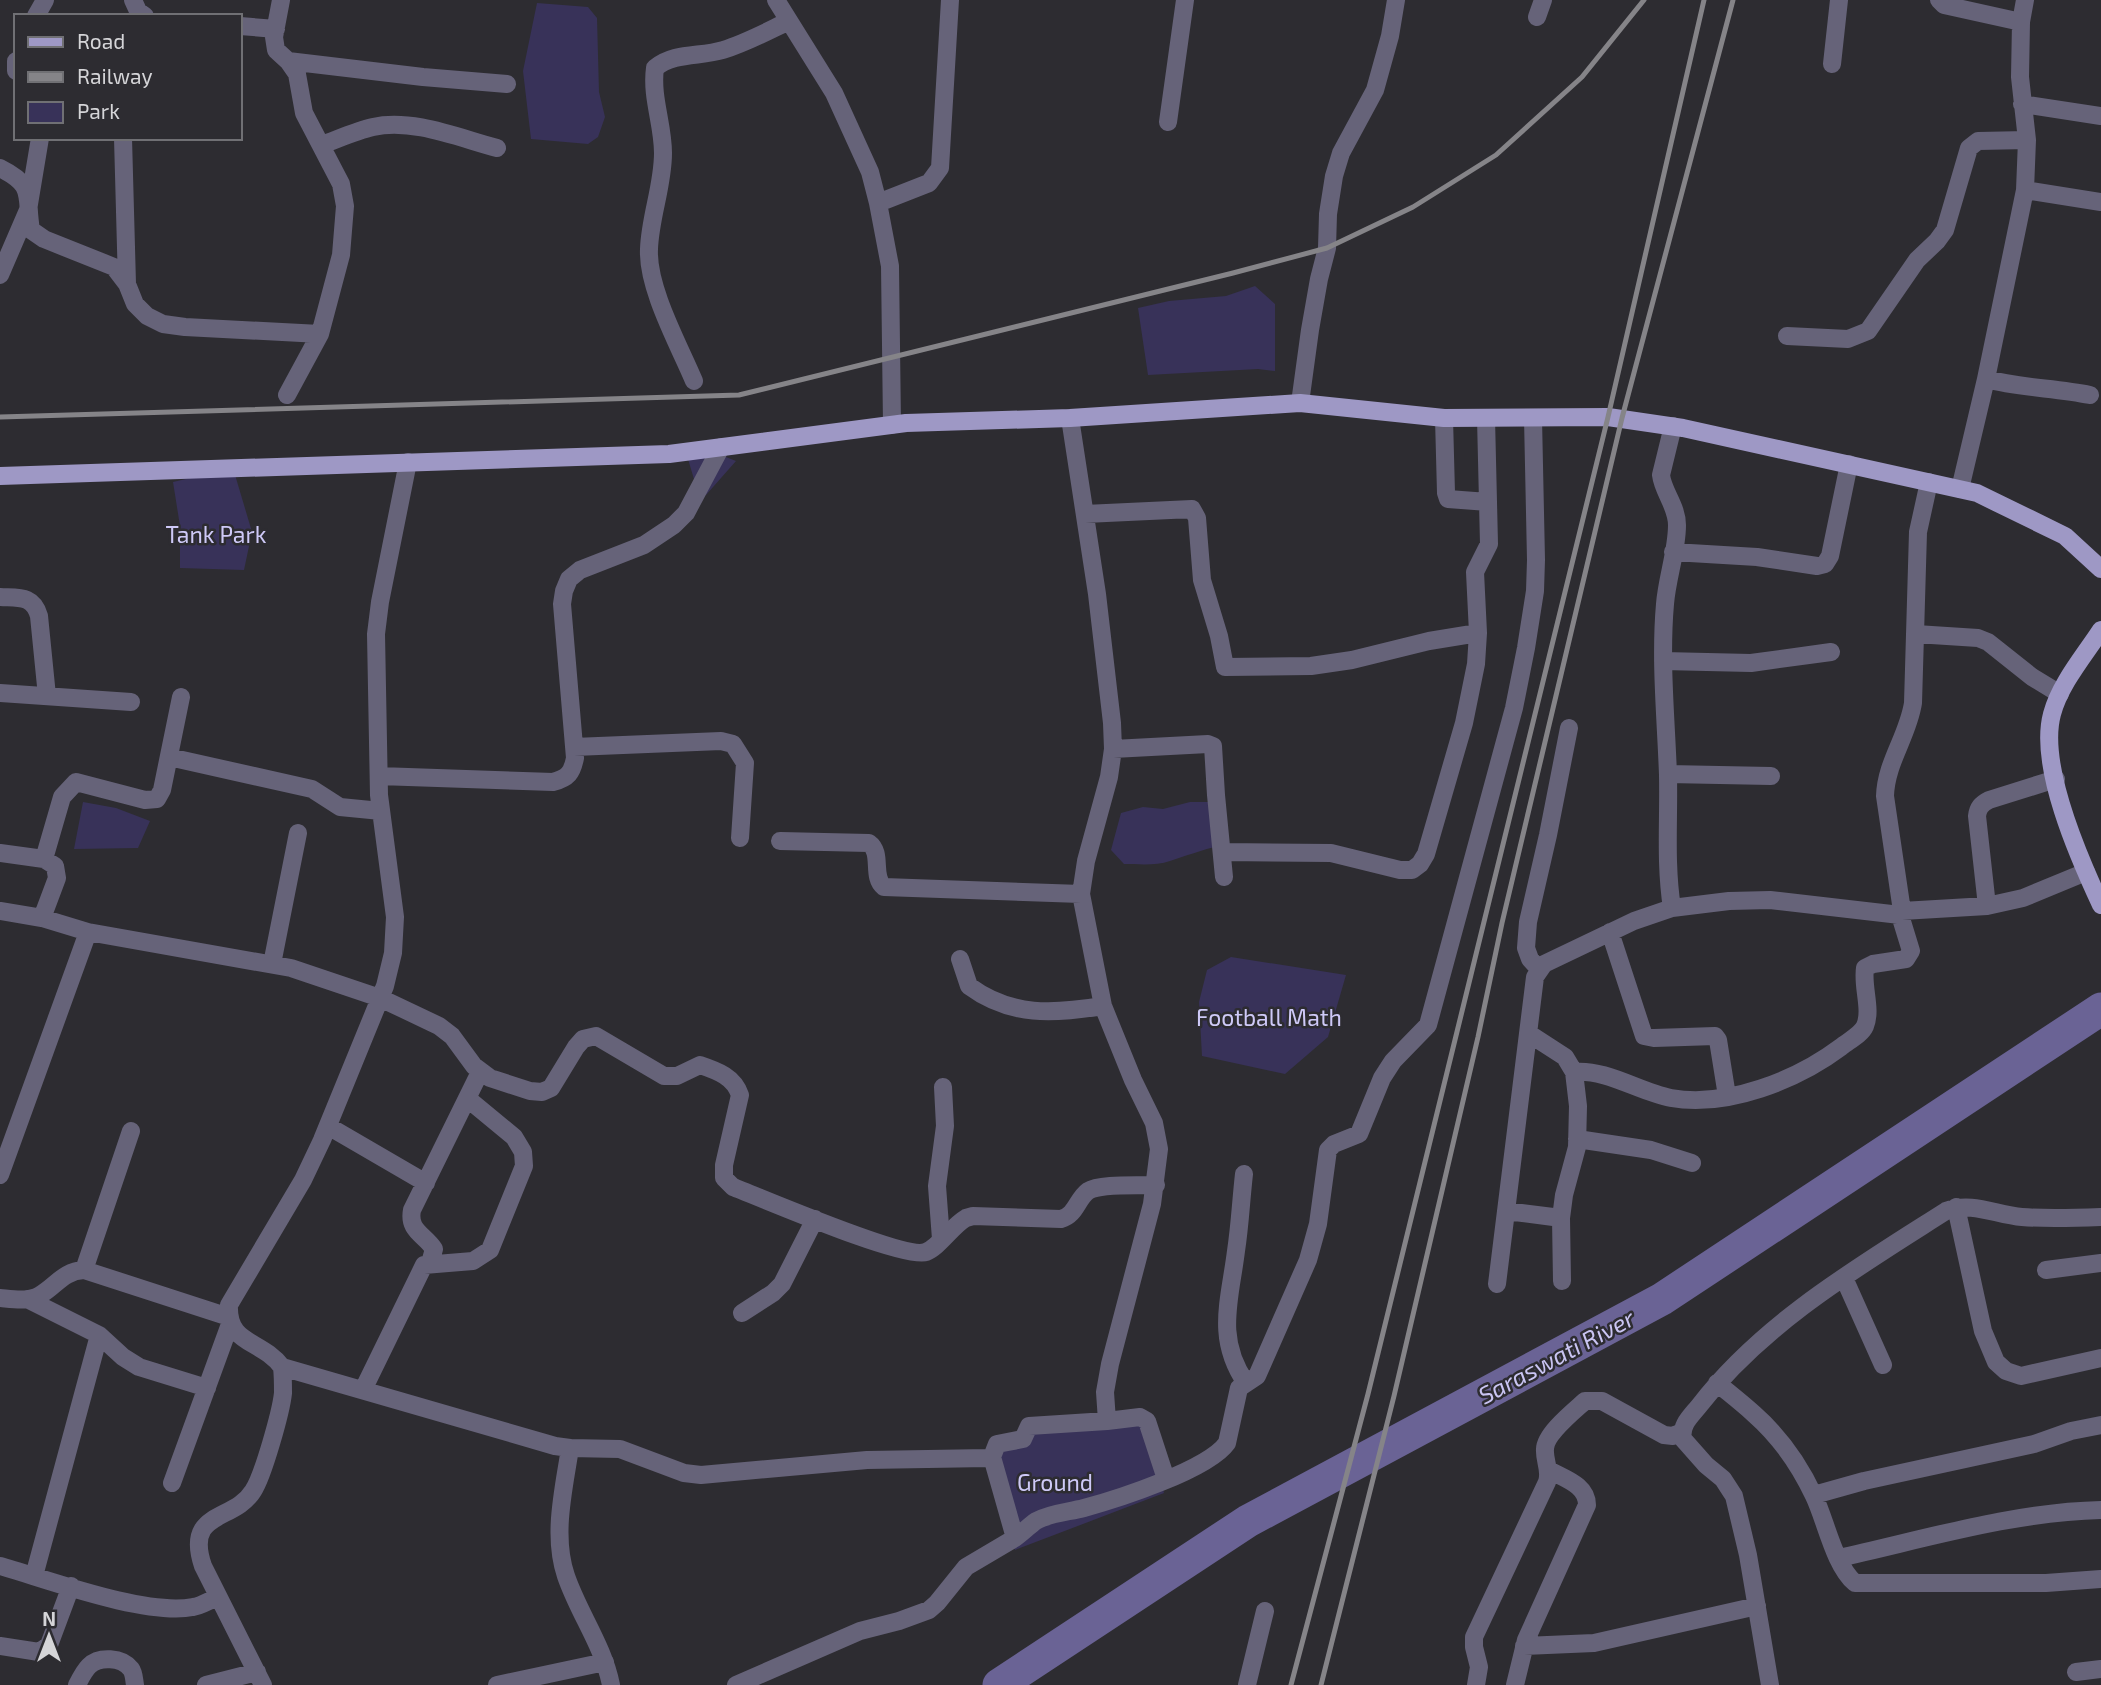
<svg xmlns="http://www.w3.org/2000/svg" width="2101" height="1685" font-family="'Exo 2',sans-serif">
  <rect width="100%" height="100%" fill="#2d2c31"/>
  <!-- green -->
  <path fill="#383259" d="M537,3L588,7L597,18L599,92L605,117L598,137L588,144L531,139L523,71Z
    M1255,286L1275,304V371L1258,369L1148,375L1138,308L1169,301L1226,296Z
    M716,453L736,461L706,495L696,486L688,459Z
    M233,468L252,532L244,570L180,568V526L173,482Z
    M83,802L116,808L150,821L138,848L74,849Z
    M1190,802H1213L1219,846C1201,850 1186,856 1170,861C1156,866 1138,864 1124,864L1111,850L1121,813L1143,807L1163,809Z
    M1231,957L1346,975L1328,1037L1285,1074L1202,1056L1199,1002L1207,970Z
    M1143,1420L1164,1493L1015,1550L992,1439Z"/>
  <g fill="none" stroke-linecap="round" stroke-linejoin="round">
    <!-- river -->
    <path stroke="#6a6395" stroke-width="33" d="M999,1685L1248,1521L1662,1299L2101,1009"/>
    <!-- minor -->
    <path stroke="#666379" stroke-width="18" d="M133,0L138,11L145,16
      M281,0L274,37L276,50L288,61L297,74L304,113L341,184L345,206L341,255L320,334L287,395
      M776,0L834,93L870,172L878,203L890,266L892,425
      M1939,0L1944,5L2021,22
      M36,16L45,0
      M1537,17L1543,0
      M240,26L276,29
      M16,61V71
      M288,61L423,77L507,84
      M1832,64L1839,0
      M2022,104L2101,116
      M1168,122L1185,0
      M123,138L127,284
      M321,145C338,139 356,131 373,127C412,118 459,138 497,148
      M0,168C36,186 25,195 31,230L44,239L114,267L127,284L135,304L147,316L163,324L185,327L320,334
      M2025,190L2101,202
      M878,203L929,183L940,168L950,0
      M0,275L28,210L40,138
      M1787,336L1848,339L1868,331L1917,260L1937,241L1945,230L1969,148L1978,141L2027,140
      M1986,379C2020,388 2056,388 2090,395
      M694,381C679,345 647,288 649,249C650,217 663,186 663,153C663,124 651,97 655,68C674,52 700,57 723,50C746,43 768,31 789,21
      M1300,403L1310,330L1319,279L1327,248L1328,214L1334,176L1341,153L1375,90L1390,36L1396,0
      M1444,418L1446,493L1448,499L1488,502
      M408,462L380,602L376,634L379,795L395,917L393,953L385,986L322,1140L303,1180L229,1305C227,1345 261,1339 282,1367L555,1446L570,1448C564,1489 552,1535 566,1576C579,1614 603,1645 611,1685
      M1960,489L1986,379L2025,190L2027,140L2020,77L2021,22L2025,0
      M1085,514L1192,509L1197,518L1202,580L1219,636L1225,667L1311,666L1352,660L1429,641L1478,633
      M1673,552L1757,557L1817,566L1825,564L1830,556L1849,464
      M0,597C19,598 33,595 39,616L47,696
      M1916,634L1978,638L1988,642L2032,677L2060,694
      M1663,661L1751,663L1831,652
      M0,693L131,702
      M574,747L721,741L733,744L745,763L740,838
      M1113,749L1208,744L1213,746L1216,795L1224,877
      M169,757L312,789L340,807L381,811
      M1668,774L1771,776
      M379,776L553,782C568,778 572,773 575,758L562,604L564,591L569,579L580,570L644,545L674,525L686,513L721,447
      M780,841L869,843C883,853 871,877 884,887L1081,894
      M1222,852L1331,853L1400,870H1412L1420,864L1426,854L1464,723L1476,664L1478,633L1475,572L1489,544L1486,418
      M0,853L44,859L55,866L57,878L42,918
      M44,859L62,797L76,782L145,800L157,799L162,790L181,697
      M1987,906L1977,816C1978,808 1981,804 1989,800L2056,779
      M1672,908C1665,863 1669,820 1668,775C1666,718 1660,661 1665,604C1667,578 1677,551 1677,525C1677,506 1663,492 1661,475L1673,426
      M0,911L42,918L88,932L291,968L380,998L439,1026L452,1036L474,1066L490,1078L530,1091L542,1092L551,1088L576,1047L583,1039L596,1036L664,1076H677L700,1065C718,1071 734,1077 740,1095L724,1165V1178L733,1187C762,1198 905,1260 926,1252C939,1247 952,1226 966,1218L973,1216L1061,1219C1076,1215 1077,1199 1088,1191C1100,1183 1140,1186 1156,1185
      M1902,911L1987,906L2023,898L2086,872
      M1610,932L1644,1036L1654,1038L1715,1036L1718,1040L1727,1096
      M960,959L969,986C1011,1017 1054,1014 1103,1006
      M272,964L298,833
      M1539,969L1530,959L1526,948L1528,922L1548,835L1569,728
      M1528,1033L1565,1057L1574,1072L1578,1106L1577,1147L1564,1195L1561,1218L1562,1281
      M1574,1072C1607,1069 1639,1092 1671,1098C1727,1108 1797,1080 1841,1047C1848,1041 1861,1035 1865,1026C1872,1009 1862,987 1865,968L1873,964L1906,959L1911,951L1900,915
      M328,1126L426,1183
      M1577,1139L1651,1150L1692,1163
      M1244,1174C1241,1200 1240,1225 1236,1251C1230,1300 1215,1338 1246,1383
      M0,1175L88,932
      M1956,1207L1983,1331L1996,1362L2006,1371L2021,1376L2101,1358
      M1506,1211L1561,1218
      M941,1239L937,1186L945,1126L943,1087
      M430,1263L434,1249C424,1234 408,1231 412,1210L480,1072
      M84,1270L131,1131
      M2046,1270L2101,1263
      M1844,1278L1883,1365
      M1497,1284L1535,977L1544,964L1634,921L1672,908L1729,901L1770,900L1900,915L1902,911L1885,796C1886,762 1908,736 1913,703L1918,532L1929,482
      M0,1298C12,1299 29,1302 40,1295C56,1286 63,1271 84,1270L229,1317
      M27,1299L99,1335L123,1357L139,1367L207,1388
      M742,1313L773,1293L782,1284L815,1219
      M1717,1383C1729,1393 1742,1403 1754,1414C1779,1436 1800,1466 1814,1496C1826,1521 1834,1565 1855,1583H2046L2101,1579
      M363,1390L424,1265L473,1261L490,1250L524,1166L523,1152L514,1137L468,1099
      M1107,1421L1140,1417L1147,1421L1166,1479
      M570,1448L620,1449L684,1473L701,1475L867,1460L988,1458L992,1457L997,1444L1023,1439L1029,1426L1107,1421L1105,1392L1110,1364L1152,1204L1159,1149L1154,1123L1133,1080L1103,1006L1081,894L1086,861L1109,777L1113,749L1112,723L1097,594L1070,418
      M172,1483L230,1324
      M1814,1495L1864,1481L2034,1444L2071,1431L2101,1425
      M1015,1538C1022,1533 1029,1526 1036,1521C1050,1513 1069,1512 1084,1508C1117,1499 1208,1470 1227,1443L1239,1388L1257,1376L1308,1260L1318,1224L1328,1150L1334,1144L1359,1134L1382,1078L1393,1061L1428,1025L1514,708L1526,648L1535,591L1536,560L1533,418
      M1839,1558C1925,1539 2013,1512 2101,1510
      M0,1566C49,1580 145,1616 193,1607C201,1606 210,1600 218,1597
      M34,1576L99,1335
      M0,1646L39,1652L49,1645L71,1586
      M1524,1646L1594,1643L1757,1606
      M2076,1672L2101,1669
      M77,1685C80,1679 84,1671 89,1666C99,1656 122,1657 131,1669C134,1673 134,1679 135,1685
      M206,1685L257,1672
      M263,1685L203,1566C184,1510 234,1522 253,1491C263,1476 281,1412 283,1393C283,1384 283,1376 282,1367
      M497,1685L605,1662
      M736,1685L860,1631L899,1621L929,1610L937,1603L966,1567L1015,1538L992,1457
      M1247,1685L1265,1611
      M1476,1685L1479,1667L1474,1647V1637L1547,1482C1551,1470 1544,1461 1545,1449C1545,1434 1574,1411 1585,1401H1602L1664,1435L1673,1436L1682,1432
      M1515,1685L1526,1640L1587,1505C1587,1485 1565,1479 1549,1470
      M1770,1685L1748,1555L1734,1496L1723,1479L1706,1465L1683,1439C1680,1425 1691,1416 1699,1406C1763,1323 1858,1267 1946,1211C1972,1201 1996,1215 2022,1217C2048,1219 2075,1218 2101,1217"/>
    <!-- major -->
    <path stroke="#9e98c5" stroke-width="18" d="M0,476L669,454L906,423L1070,418L1300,403L1444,418L1608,417L1683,428L1977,493L2065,536L2101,569
      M2101,630C2084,656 2060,684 2052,714C2038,766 2079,858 2101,905"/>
    <!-- rail -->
    <path stroke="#858488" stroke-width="5" d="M0,417L739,395L1233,273L1327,248L1413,207L1496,155L1582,77L1644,0
      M1291,1685L1368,1394L1608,417L1704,0
      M1321,1685L1394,1396L1478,1037L1502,923L1622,418L1733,0"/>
  </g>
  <g text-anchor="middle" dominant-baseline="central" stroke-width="5" stroke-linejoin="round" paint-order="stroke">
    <!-- park labels -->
    <g font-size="23" fill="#cec9f7" stroke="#2d2c31">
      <text x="216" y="534">Tank Park</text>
      <text x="1269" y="1017">Football Math</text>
      <text x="1055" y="1482">Ground</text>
    </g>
    <!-- water labels -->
    <g font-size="24" font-style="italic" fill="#cac5f3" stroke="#2d2c31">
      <text transform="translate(1556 1356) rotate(-28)">Saraswati River</text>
    </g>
  </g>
  <!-- legend -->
  <rect x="14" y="14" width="228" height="126" fill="#2d2c31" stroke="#707074" stroke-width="2"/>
  <rect x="28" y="37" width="35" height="10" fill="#9e98c5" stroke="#707074" stroke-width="2"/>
  <text x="77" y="49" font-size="21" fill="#d5d5d8">Road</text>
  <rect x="28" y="72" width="35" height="10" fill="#858488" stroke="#707074" stroke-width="2"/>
  <text x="77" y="84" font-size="21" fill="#d5d5d8">Railway</text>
  <rect x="28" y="102" width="35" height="21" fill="#383259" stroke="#707074" stroke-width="2"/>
  <text x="77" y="119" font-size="21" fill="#d5d5d8">Park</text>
  <!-- north arrow -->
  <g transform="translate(49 1636)" stroke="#2d2c31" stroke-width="5" paint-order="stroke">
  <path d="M0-5L12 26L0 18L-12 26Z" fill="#d5d5d8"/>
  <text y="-10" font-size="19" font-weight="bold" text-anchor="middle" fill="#d5d5d8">N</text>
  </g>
</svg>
